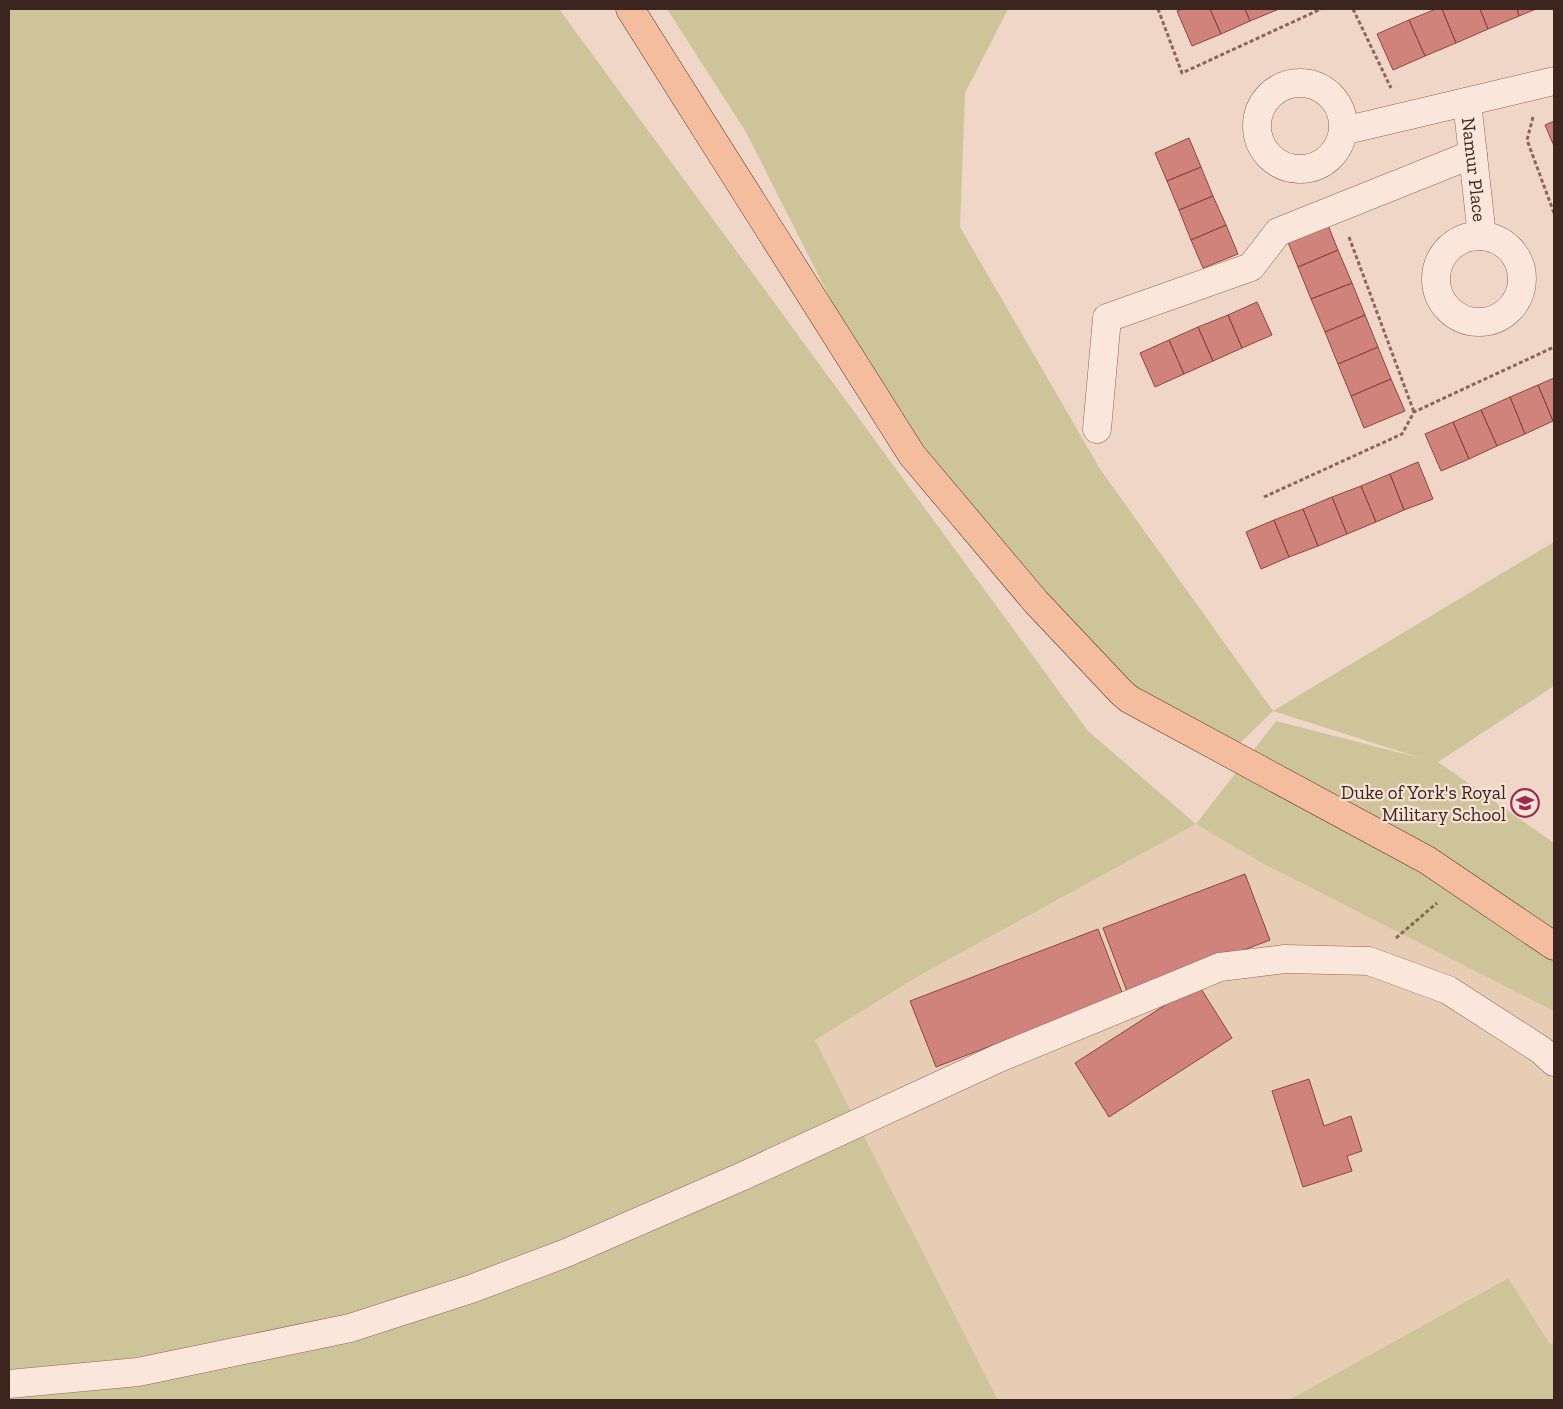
<svg xmlns="http://www.w3.org/2000/svg" width="1563" height="1409" font-family="'Zilla Slab',serif">
  <rect width="100%" height="100%" fill="#f0d6c6"/>
  <!-- farmland -->
  <path fill="#e6cdb3" d="M1196,824L1554,1006V1343L1550,1344L1507,1278L1289,1400H998L815,1040L922,974Z"/>
  <!-- green -->
  <path fill="#cec499" d="M9,9H559L1088,731L1196,824L1276,721L1424,759L1273,711L1229,754L1121,692L899,435L746,132L667,9H1008L965,93L960,227L1100,469L1273,711L1554,542V686L1438,762L1554,843V1011L1264,864L1196,824L922,974L815,1040L998,1400H9Z
    M1508,1278L1550,1344L1554,1343V1400H1289Z"/>
  <!-- building -->
  <path fill="#cf837b" stroke="#8c4640" d="M1182,9H1210L1221,34L1192,46L1177,11Z
    M1210,9H1245L1250,21L1221,34Z
    M1245,9H1279L1250,21Z
    M1436,9H1442L1456,43L1425,56L1409,20Z
    M1442,9H1480L1488,29L1456,43Z
    M1480,9H1517L1519,16L1488,29Z
    M1517,9H1536L1519,16Z
    M1409,20L1425,56L1393,70L1377,34Z
    M1554,121V146L1545,125Z
    M1189,138L1201,167L1167,181L1155,153Z
    M1201,167L1213,196L1179,210L1167,181Z
    M1213,196L1226,225L1191,240L1179,210Z
    M1325,218L1338,250L1298,267L1285,235Z
    M1226,225L1238,254L1203,268L1191,240Z
    M1338,250L1352,283L1311,299L1298,267Z
    M1352,283L1365,315L1325,332L1311,299Z
    M1257,302L1272,335L1242,348L1228,315Z
    M1228,315L1242,348L1213,361L1198,327Z
    M1365,315L1378,347L1338,364L1325,332Z
    M1198,327L1213,361L1184,374L1169,340Z
    M1169,340L1184,374L1155,387L1140,353Z
    M1378,347L1391,379L1351,396L1338,364Z
    M1554,378V421H1553L1538,385Z
    M1391,379L1405,411L1364,428L1351,396Z
    M1538,385L1553,421L1525,434L1510,397Z
    M1510,397L1525,434L1497,446L1481,410Z
    M1481,410L1497,446L1469,459L1453,422Z
    M1453,422L1469,459L1441,471L1425,434Z
    M1418,462L1433,499L1404,510L1390,474Z
    M1390,474L1404,510L1376,522L1361,486Z
    M1361,486L1376,522L1347,534L1332,497Z
    M1332,497L1347,534L1318,546L1303,509Z
    M1303,509L1318,546L1289,557L1274,520Z
    M1274,520L1289,557L1261,569L1246,532Z
    M1245,874L1270,940L1128,994L1103,928Z
    M1098,929L1123,995L936,1067L910,1001Z
    M1198,984L1232,1038L1109,1117L1075,1063Z
    M1309,1079L1324,1126L1351,1116L1362,1151L1347,1156L1352,1171L1303,1187L1272,1091Z"/>
  <g fill="none" stroke-linecap="round" stroke-linejoin="round">
    <defs>
      <g id="minor">
        <circle cx="1300" cy="126" r="43"/>
        <path id="s1" d="M1467,102L1482,236"/>
        <path d="M1343,131L1554,81"/>
        <circle cx="1479" cy="279" r="43"/>
        <path d="M1097,429L1107,318L1251,267L1278,232L1473,154"/>
        <path d="M9,1384L138,1372L350,1328L471,1289L566,1253L743,1176L999,1058L1220,967L1285,959L1369,961L1448,990L1541,1050L1554,1062"/>
      </g>
      <path id="major" d="M630,9L912,455L1036,602L1121,692L1129,699L1427,860L1554,946"/>
    </defs>
    <!-- minor casing -->
    <use href="#minor" stroke="#8c655b" stroke-width="29"/>
    <!-- major casing -->
    <use href="#major" stroke="#5a352f" stroke-width="29"/>
    <!-- path -->
    <path stroke="#8c655b" stroke-width="3" stroke-dasharray="4 2.5" stroke-linecap="butt" d="M1158,9L1182,73L1321,9
      M1353,9L1391,88
      M1533,117L1527,140L1554,213
      M1349,237L1414,412
      M1264,497L1402,434L1414,412L1554,347
      M1396,938L1437,903"/>
    <!-- minor -->
    <use href="#minor" stroke="#fae6da" stroke-width="28"/>
    <!-- major -->
    <use href="#major" stroke="#f3bd9e" stroke-width="28"/>
  </g>
  <!-- icons -->
  <defs>
    <symbol id="school-ring" viewBox="-11 -11 22 22"><circle r="9.5" fill="#f7e3d6" stroke="#9d294f" stroke-width="1.5"/><path d="M0-5L7-2L0 1L-7-2ZM-4 1L0 2.5L4 1V4Q0 6-4 4Z" fill="#9d294f"/></symbol>
  </defs>
  <g fill-rule="evenodd">
    <use href="#school-ring" x="1509" y="787" width="32" height="32"/>
  </g>
  <g text-anchor="middle" dominant-baseline="central" stroke-width="4.5" stroke-linejoin="round" paint-order="stroke">
    <!-- street labels -->
    <g font-size="19" fill="#3c241f" stroke="#f7e3d6">
      <text stroke="none"><textPath href="#s1" startOffset="68">Namur Place</textPath></text>
    </g>
    <!-- poi labels -->
    <g font-size="19" fill="#3c241f" stroke="#f7e3d6" text-anchor="end">
      <text x="1506" y="792">Duke of York's Royal<tspan x="1506" dy="22">Military School</tspan></text>
    </g>
  </g>
  <!-- border -->
  <rect width="1563" height="1409" fill="none" stroke="#3c241f" stroke-width="20"/>
</svg>
